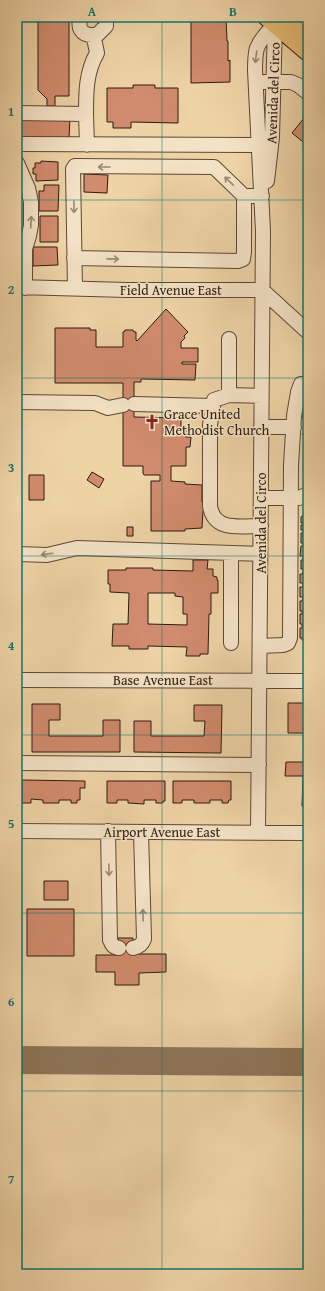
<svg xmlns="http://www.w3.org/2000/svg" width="325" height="1291" font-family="'Gentium Book Plus',serif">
  <rect width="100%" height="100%" fill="#eed3a7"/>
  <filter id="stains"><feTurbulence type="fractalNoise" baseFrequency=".005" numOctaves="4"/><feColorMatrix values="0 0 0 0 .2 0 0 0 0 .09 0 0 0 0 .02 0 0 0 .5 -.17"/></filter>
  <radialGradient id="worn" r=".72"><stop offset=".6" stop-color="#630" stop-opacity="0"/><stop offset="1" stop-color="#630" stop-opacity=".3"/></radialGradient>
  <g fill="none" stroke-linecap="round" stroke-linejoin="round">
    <!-- taxiway -->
    <path stroke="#8e765a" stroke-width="28" d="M17,1060L308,1062"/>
  </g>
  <!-- building -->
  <path fill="#d18b6e" stroke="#2e1a0e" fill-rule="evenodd" d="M38,17H69V96H55V106H47V99L38,90Z
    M191,17H226L227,41H228V61L230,60V82L191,83Z
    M133,85H155V88H178V123L131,122V128H113V122H107V88H133Z
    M308,113V146L292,133Z
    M20,117H70L69,139L20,138Z
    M41,161L58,162V180L36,181V174H33V168H35V163H41Z
    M84,174L108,175L107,193L84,192Z
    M44,185H59L58,211H39V191H44Z
    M17,192H20V211H17Z
    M17,216H20V234H17Z
    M40,216H58V242H40Z
    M33,247H57L58,265L33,266Z
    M166,309L188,332L184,336L185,338L181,342V348H198V362H182V364H196L195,380L141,379V382H134V417L181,418V427H186V437H191L190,447H186V466H171V481L185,482V484L202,485V502H204V511H203L202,528L185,529V531H151V481H160V475H144L143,473V466H123V383H55V328H90V330H96V347H123V332H124L125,330H133L134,332H136V340L137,341Z
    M308,408V423L302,417L303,409Z
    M308,428V440L302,434Z
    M92,472L104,479L99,488L87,480Z
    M29,475H44V500H29Z
    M307,511L308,640H302V638H300V628H302V624H300V614H302V611H300V601H302L303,597H300V587H303V583H300V574H303V569H301V560H303V556H300L301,546H303V543H301V533H303V530H301V525H303V523H301V517Z
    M127,527H133V536H127Z
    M193,560H208L207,569H213V576L217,577V580H218V593H211V614H209L208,654H200V656H186L187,647L148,646V649H129V646H112L113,624H128L129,593L110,592V584H108V570H126V568H153V570L193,571ZM148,593H175V596L183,597V614H187V625L148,624Z
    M288,703H308V733H288Z
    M32,704H60V720H49V736H103V720H120V752H32Z
    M194,705H222L221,753L134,752V721H151V736H204L205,721H194Z
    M286,762H306V773H308V806H302L303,776H285Z
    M22,780L85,781V788H80V800H77V803H71V800H59V803H43V800L31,799V803H22Z
    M107,781H165V801H163V803H156V800H144V804L128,803V800H117V803H107Z
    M173,781H231V800H229L228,803H222V800H210V803H194V800H182V803H173Z
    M44,881H68V900H44Z
    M27,909H74V956H27Z
    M118,938H133V954H166V972L139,973V985H115V972H96V955H119Z"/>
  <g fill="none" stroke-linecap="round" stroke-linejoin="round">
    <defs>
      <path id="minor" d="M81,17C77,27 81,35 92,35L94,38L97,53C86,72 86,92 86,114
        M94,38L106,26V17
        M264,82H291L298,85L308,93
        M17,113L86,114L87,145
        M17,144L258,145
        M17,163L28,188L31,202V225L29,236L25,249V288
        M267,181L272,137L275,24
        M74,258L238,261L243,259L244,252V196
        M17,287L127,290H262L308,332
        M75,289L73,169L75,166L214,167L244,196H262
        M229,339V395
        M17,402L95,403L108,408L123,405
        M134,404L213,406
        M261,427H294
        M261,498H299L308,494
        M261,526C240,526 214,532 210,506V425L214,400L229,395L261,396
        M17,554L47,555L77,548L260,554
        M231,643V553
        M260,646L283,645L288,643L290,638L291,465L294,416L298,392L301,384H308
        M17,680L308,681
        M17,763L259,765
        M17,831L308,833
        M108,831L110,940C112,945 113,947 119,948
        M258,833L263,231L255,70C255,63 255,55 257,48C262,36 274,25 284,17
        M133,948C139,947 142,945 144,939L141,832"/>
      <path id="major" d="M267,17L308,52
        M294,17L308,29"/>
    </defs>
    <!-- minor casing -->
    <use href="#minor" stroke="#5e4834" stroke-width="16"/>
    <!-- major casing -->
    <use href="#major" stroke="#2e1a0e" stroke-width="20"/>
    <!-- minor -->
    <use href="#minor" stroke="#f4e2c6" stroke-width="14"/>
    <!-- major -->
    <use href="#major" stroke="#e7ba74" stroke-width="18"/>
  </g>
  <!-- one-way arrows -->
  <defs><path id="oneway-shaft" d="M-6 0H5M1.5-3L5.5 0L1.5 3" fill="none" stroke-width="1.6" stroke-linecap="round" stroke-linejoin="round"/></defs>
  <g stroke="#9b8873">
    <use href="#oneway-shaft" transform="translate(256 57) rotate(97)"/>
    <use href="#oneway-shaft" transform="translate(104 167) rotate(-180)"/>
    <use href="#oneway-shaft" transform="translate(229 181) rotate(-136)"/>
    <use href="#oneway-shaft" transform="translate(74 207) rotate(89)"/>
    <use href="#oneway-shaft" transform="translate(31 222) rotate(-87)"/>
    <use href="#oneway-shaft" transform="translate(113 259) rotate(1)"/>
    <use href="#oneway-shaft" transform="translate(47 554) rotate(173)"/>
    <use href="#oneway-shaft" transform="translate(109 870) rotate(89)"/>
    <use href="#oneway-shaft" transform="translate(143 915) rotate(-92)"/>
  </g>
  <!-- grid -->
  <path fill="none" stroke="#0f766e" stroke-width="1" stroke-opacity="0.55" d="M162,17V1274M17,200H308M17,378H308M17,556H308M17,735H308M17,913H308M17,1091H308"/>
  <!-- icons -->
  <defs>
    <symbol id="church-bare" viewBox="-9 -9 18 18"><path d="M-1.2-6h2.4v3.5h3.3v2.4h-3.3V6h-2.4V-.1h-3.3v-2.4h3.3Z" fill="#8f2418" stroke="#f4e2c6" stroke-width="2.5" paint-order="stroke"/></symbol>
  </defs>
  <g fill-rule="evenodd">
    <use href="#church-bare" x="141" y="411" width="22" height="22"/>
  </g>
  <g text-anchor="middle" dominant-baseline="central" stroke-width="3" stroke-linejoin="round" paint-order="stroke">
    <!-- street labels -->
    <g font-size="14" fill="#2e1a0e" stroke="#f4e2c6">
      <text transform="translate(273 93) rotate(-88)">Avenida del Circo</text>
      <text x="171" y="290">Field Avenue East</text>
      <text transform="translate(261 523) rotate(-90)">Avenida del Circo</text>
      <text x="163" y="680">Base Avenue East</text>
      <text x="162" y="832">Airport Avenue East</text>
    </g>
    <!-- poi labels -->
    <g font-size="14" fill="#2e1a0e" stroke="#f4e2c6" text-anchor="start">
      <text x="164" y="414">Grace United<tspan x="164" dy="16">Methodist Church</tspan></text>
    </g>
  </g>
  <!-- margin -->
  <rect width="325" height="1291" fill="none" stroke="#eed3a7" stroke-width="44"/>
  <rect x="22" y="22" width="281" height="1247" fill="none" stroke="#0f766e" stroke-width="1.5"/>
  <g font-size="13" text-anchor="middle" font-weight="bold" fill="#0f766e">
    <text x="92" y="16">A</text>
    <text x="233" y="16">B</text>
    <text x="11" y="116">1</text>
    <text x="11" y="294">2</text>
    <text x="11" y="472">3</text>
    <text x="11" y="650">4</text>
    <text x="11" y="828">5</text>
    <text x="11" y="1006">6</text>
    <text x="11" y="1184">7</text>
  </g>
  <rect width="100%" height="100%" filter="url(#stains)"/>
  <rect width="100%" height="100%" fill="url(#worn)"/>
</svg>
